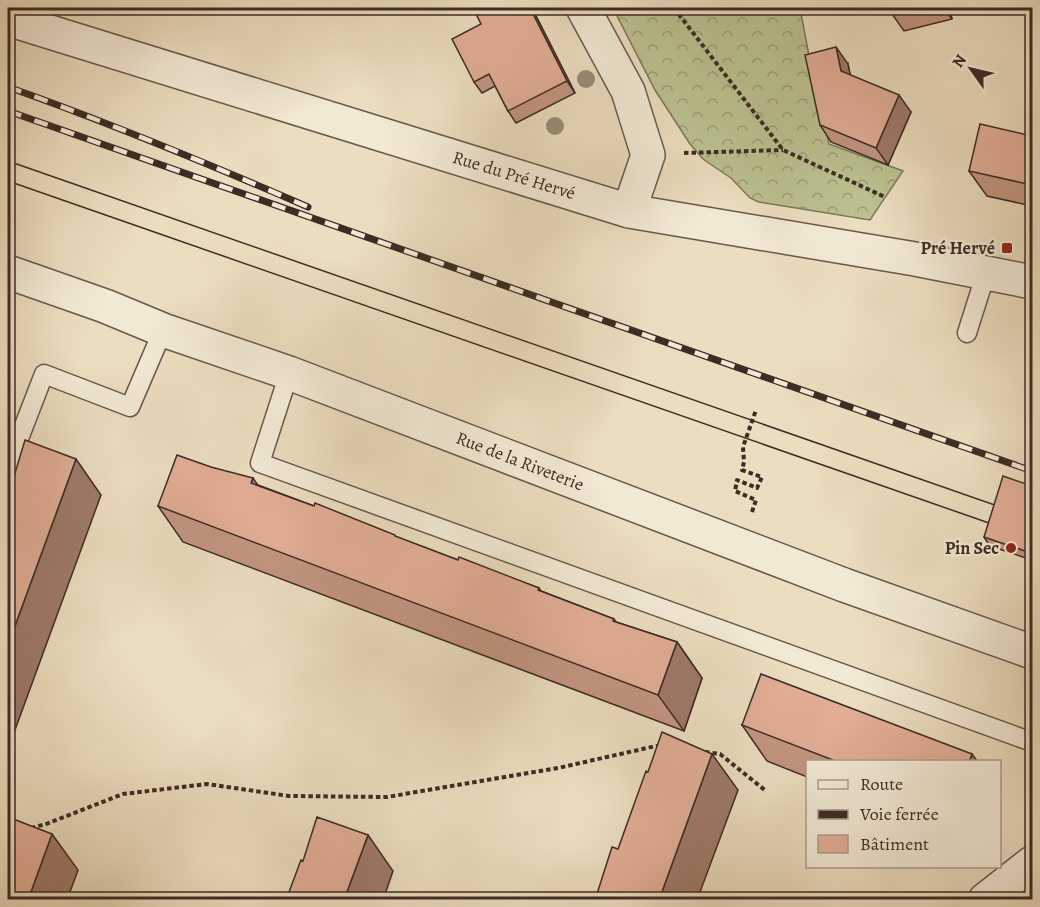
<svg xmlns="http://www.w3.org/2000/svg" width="1040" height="907" font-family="Alegreya,serif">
  <defs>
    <pattern id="forest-crowns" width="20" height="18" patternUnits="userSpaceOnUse" patternTransform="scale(1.5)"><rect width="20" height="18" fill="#bbc08f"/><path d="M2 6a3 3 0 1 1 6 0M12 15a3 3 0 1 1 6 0" fill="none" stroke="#999c75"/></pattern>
  </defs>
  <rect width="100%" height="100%" fill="#ebddbf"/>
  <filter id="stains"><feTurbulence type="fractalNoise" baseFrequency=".00333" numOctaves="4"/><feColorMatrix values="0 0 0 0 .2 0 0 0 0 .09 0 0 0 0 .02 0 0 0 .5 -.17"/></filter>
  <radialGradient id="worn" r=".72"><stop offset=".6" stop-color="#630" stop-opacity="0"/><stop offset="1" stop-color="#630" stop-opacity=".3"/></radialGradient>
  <!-- forest -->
  <path fill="url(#forest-crowns)" stroke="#7c765a" stroke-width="1.5" d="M613,8H800L810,61L829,144L903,171L870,220L759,202L750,198L731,178L703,159L690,144L655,90Z"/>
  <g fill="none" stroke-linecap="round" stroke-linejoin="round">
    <defs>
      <path id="service" d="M967,333L986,273
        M289,373L260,463L1032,742
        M8,467L44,374L130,407L163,330"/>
      <path id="minor" d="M583,8L628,91L648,155L629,211
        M8,19L629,211L915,259L1032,282
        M8,272L105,306L163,330L289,373L844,585L1032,652
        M985,900L1032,863"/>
    </defs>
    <!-- service casing -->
    <use href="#service" stroke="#68584c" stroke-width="21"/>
    <!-- minor casing -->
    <use href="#minor" stroke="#68584c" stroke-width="36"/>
    <!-- path -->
    <path stroke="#3c2c25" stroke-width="4" stroke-dasharray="4.5 3" stroke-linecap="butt" d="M674,8L783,150L885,197
      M684,153L783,150
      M752,512L756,500L735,491L737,480L757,488L762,477L742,470L744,462L743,447L756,410
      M705,752L720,754L766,791
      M31,828L46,824L123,794L207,784L289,796L387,797L558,768L656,746H662"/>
    <!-- service -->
    <use href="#service" stroke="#f2e9d5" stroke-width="18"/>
    <!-- minor -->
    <use href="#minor" stroke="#f2e9d5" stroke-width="33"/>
    <!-- tram -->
    <path stroke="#3c2c25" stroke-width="1.5" d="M8,161L1032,518
      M8,181L1032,538"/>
    <defs>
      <path id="rail" d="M8,87C110,123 209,164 308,207
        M8,111L1032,471"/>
    </defs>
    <!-- rail casing -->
    <use href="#rail" stroke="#3c2c25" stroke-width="7"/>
    <!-- rail -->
    <use href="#rail" stroke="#f2e9d5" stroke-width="4.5" stroke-dasharray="14" stroke-linecap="butt"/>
  </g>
  <!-- trees -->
  <g fill="#988c76">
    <circle cx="586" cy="79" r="9"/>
    <circle cx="555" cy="126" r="9"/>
  </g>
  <!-- wall -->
  <path fill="#c29580" stroke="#3c2c25" stroke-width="1.5" d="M532,8L575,93L516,123L508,111L495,86L482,93L474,82L481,24Z
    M891,8H949L952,19L904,31L892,14Z
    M848,64L850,75L911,112L888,165L831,142L820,125Z
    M1032,136V206L987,196L969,171Z
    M258,485L458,560L539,588L541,591L614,619L616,622L677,642L702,678L684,731L183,542L158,506Z
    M1032,486V560L990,546L984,537Z
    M742,725L978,762H807V777L767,761Z"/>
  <!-- shaded-wall -->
  <path fill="#9e7968" stroke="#3c2c25" stroke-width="1.5" d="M530,8H532L575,93L567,81Z
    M944,8H949L952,19Z
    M836,47L848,64L853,88L841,71Z
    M899,95L911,112L888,165L876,148Z
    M76,459L101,495L8,749V645Z
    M253,478L278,514L251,483Z
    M1032,539V558L1028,552Z
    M677,642L702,678L684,731L658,695Z
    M712,754L738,790L697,900H659Z
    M972,754L978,762H969Z
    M52,834L78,870L67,900H28Z
    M368,835L393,871L383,900H344Z"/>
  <!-- building -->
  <path fill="#e1ad95" stroke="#3c2c25" stroke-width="1.5" d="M473,8H530L567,81L508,111L489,74L474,82L452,39L481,24Z
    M891,8H920L892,14Z
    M836,47L841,71L899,95L876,148L820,125L805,55Z
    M980,124L1032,136V185L969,171Z
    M25,440L76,459L8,645V485L9,482L12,483Z
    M177,455L211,467L253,478L251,483L314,506L315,503L395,535V536L458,560L459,557L539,588L538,590L614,619L613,621L677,642L658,695L158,506Z
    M1003,476L1032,486V539L1028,552L984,537Z
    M761,674L972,754L969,762H838L742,725Z
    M662,732L712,754L659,900H595L612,847L618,849L646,771L648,772Z
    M8,817L52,834L28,900H8Z
    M317,817L368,835L344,900H286L301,860L303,861Z"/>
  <!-- markers -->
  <g fill="#8f2418" stroke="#f2e9d5" stroke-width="2">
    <rect x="1001" y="242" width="12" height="12" rx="3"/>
    <circle cx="1011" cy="548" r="6"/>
  </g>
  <g text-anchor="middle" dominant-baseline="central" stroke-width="4.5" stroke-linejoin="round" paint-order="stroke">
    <!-- street labels -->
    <g font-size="18" fill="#3c2c25" stroke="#f2e9d5">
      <text transform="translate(514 175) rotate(17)">Rue du Pré Hervé</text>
      <text transform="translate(520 461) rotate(21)">Rue de la Riveterie</text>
    </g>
    <!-- poi labels -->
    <g font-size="18" font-weight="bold" fill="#3c2c25" stroke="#f2e9d5" text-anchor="end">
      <text x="995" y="248">Pré Hervé</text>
      <text x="999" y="548">Pin Sec</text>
    </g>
  </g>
  <!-- margin -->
  <rect width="1040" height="907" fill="none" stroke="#ebddbf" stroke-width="30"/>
  <rect x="9" y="9" width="1022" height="889" fill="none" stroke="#3c2c25" stroke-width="3"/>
  <rect x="15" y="15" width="1010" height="877" fill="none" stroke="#3c2c25" stroke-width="1.5"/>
  <!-- legend -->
  <rect x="806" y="760" width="195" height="108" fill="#f2e9d5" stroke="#a99d8f" stroke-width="1.5"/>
  <rect x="818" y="780" width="30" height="9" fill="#f2e9d5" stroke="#a99d8f" stroke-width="1.5"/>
  <text x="860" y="790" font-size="18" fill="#3c2c25">Route</text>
  <rect x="818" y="810" width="30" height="9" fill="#3c2c25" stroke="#a99d8f" stroke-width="1.5"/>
  <text x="860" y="820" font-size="18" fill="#3c2c25">Voie ferrée</text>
  <rect x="818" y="835" width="30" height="18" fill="#e1ad95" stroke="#a99d8f" stroke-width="1.5"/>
  <text x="860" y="850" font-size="18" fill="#3c2c25">Bâtiment</text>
  <!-- north arrow -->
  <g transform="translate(971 69) rotate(304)" stroke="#f2e9d5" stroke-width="4.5" paint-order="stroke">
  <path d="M0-4.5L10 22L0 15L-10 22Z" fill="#3c2c25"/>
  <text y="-9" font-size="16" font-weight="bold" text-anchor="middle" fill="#3c2c25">N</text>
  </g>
  <rect width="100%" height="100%" filter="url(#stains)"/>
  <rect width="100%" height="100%" fill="url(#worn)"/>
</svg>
